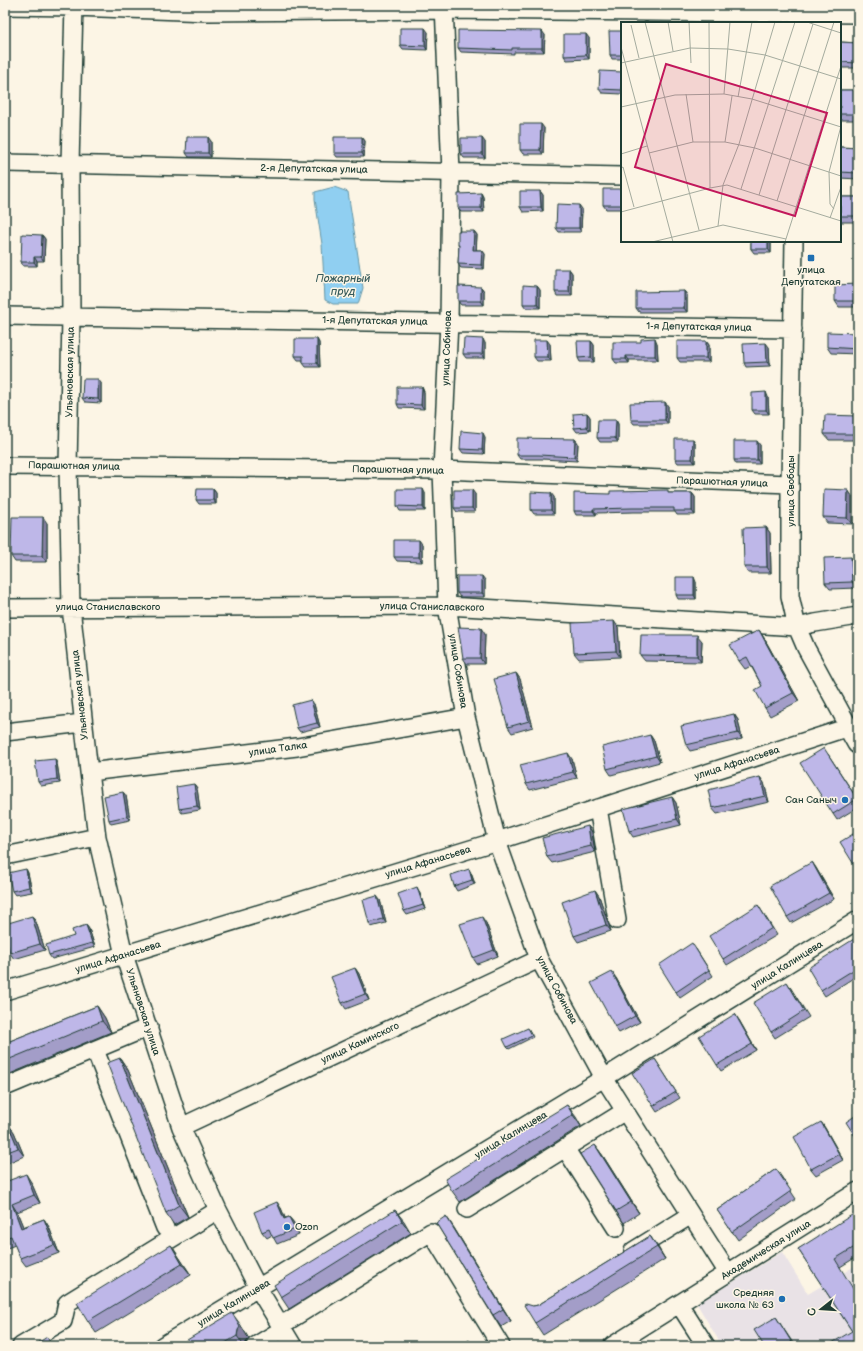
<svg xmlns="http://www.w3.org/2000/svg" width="863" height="1351" font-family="'Balsamiq Sans',sans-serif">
  <rect width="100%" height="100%" fill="#fcf5e5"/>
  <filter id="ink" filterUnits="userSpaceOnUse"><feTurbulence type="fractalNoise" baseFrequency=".025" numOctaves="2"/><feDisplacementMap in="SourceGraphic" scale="8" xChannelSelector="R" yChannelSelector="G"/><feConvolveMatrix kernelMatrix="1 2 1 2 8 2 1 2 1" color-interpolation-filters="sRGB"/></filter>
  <g filter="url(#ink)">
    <!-- built -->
    <path fill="#e9e2e6" d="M782,1252L808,1294L858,1264V1346H722L697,1304Z"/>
    <!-- water -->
    <path fill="#90cff1" stroke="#6395a5" d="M334,187L348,192L363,288L358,304H333L325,300L322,244L315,199V192Z"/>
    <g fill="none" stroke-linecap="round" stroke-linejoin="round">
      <defs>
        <path id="minor" d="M74,5L70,164L71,317L68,466L71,607L89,772L97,837L124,955L181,1127L218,1210L258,1288L293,1346
          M444,5L451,172L449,322L442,470L447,606L466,717L497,841L539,959L604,1078L728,1273
          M5,6L74,7L208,12L444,10L858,14
          M5,163L622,176
          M5,316L793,329
          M5,466L442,470L790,484
          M5,608L447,606L797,627L815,623L858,616
          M5,732L83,723
          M89,772L297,747L466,717
          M598,808L617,920
          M5,856L97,837
          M5,991L497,841L849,727L806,648L797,627L790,596V484L794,241
          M95,1050L165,1228
          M5,1087L149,1027
          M181,1127L539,959
          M565,1148L616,1228
          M467,1209L625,1111
          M633,1251L691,1215
          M679,1304L706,1346
          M280,1326L431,1232L501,1346
          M21,1346L63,1321L67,1303L218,1210
          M162,1346L604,1078L858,920
          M255,1346L283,1329
          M612,1346L858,1191"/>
        <path id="major" d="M849,727L858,743"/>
      </defs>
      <!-- minor casing -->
      <use href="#minor" stroke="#1f3d34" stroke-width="20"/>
      <!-- major casing -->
      <use href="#major" stroke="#1f3d34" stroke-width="24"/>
      <!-- minor -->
      <use href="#minor" stroke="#fcf5e5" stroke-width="17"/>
      <!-- major -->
      <use href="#major" stroke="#fcf5e5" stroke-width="21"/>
    </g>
    <!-- wall -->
    <path fill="#a39dc8" stroke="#1f3d34" d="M622,31V59H612L610,55Z
      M428,32L427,50L403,49L400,45Z
      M545,35L544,52H514V54L461,52L458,48Z
      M589,38V59L567,60L564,56Z
      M840,42L858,43V68H840Z
      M622,72V94L602,93L599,89Z
      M840,90H858V120H840Z
      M544,128L543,154H523L520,150Z
      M362,137L365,141L364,157H337L334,153Z
      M211,141V157H189L186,153Z
      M485,142V158H464L461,154Z
      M840,147L858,148V179L840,178Z
      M622,189V209H606L603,205Z
      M540,191L543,195V211L523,212L520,207Z
      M481,193L483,197L484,212H461L458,208Z
      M840,197H858V222H840Z
      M582,209L581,232H559L556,228Z
      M474,231L477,235L476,250H482L485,254L484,269L461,268L458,264L459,247L458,245Z
      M42,235L45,239L44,261H37V266H23L21,262Z
      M751,241H771V253H754L751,249Z
      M569,269L572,273V296H557L555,292Z
      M858,284V307H839L835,301Z
      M537,286L540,290V308H526L523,304Z
      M481,287L484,291V305H461L458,301Z
      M684,291L687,295V312H639L636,308Z
      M858,333V354L831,353L827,347Z
      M317,339L319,343L320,367H306L303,363V360H298L295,356Z
      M591,341L594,345V362H580L578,358Z
      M706,341L709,345V362H680L677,358Z
      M485,343V358H466L463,354Z
      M657,343L658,360H629V363H616L613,359Z
      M550,344L551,361H537L534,357Z
      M769,347L770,366L746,367L744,363Z
      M101,383V403L85,402L82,398Z
      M422,387L424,392V409L399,408L397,404Z
      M768,397L769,414H755L752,410Z
      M668,406V424H634L631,420Z
      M587,413L590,417V431L577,432L574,428Z
      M858,416V440H829L824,434Z
      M616,420L618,424V442H600L597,438Z
      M485,437L484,454L463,453L460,449Z
      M575,439L578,443L577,461L542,459H520L517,455Z
      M693,439L695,443V463H678L675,459Z
      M760,445V464H736L734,460Z
      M213,489L216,493V504H199L196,500Z
      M848,490L852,496V524L827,523L823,517Z
      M425,493V511H400L397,506Z
      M670,493H692L695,497V515H677L675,512H634L596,513V515H576L574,511L610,494Z
      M475,494V512H457L454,508Z
      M554,497V514H534L531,510Z
      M47,523V562H15L11,556Z
      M766,527L770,533L771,573H748L744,567Z
      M422,544V562L397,561L394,557Z
      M855,563L857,588L830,589L825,583Z
      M485,580V597H460L457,593Z
      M696,582V599H678L676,595Z
      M618,627L620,657L579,659L574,653Z
      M759,630L764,638L799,701L770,716L765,708L762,686L751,666L745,669L739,661Z
      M485,634L484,664H467L463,658Z
      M702,641L701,662L645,661L640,655Z
      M516,673L520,679L533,727L512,733L508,727Z
      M314,704L320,727L300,732L297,728Z
      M734,714L738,720L742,739L690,751L686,745Z
      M650,735L654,741L660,762L611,775L607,769Z
      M828,754L858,800V807L837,820L833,814Z
      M572,759L577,778L530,790L526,784Z
      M57,763L60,783L41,786L38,782Z
      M760,777L764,783L769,802L717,814L712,808Z
      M194,784L197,788L200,810L182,813L179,809Z
      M123,792L126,796L130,820L111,824L109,820Z
      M672,797L676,803L681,825L633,837L629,831Z
      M588,826L592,832L595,852L552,863L547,857Z
      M812,862L816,868L834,899L791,923L787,917Z
      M26,869L28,873L32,892L15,895L12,891Z
      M471,873L475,884L457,891L454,886Z
      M595,890L599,896L611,931L578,942L574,936Z
      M419,891L425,909L407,915L404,911Z
      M380,900L386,923L371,927L369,923Z
      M758,905L777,935L727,965L723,959Z
      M32,916L36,922L45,950L14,959L10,953Z
      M486,923L498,956L477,964L473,958Z
      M86,925L89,929L95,947L52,959L49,955L74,936Z
      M854,939L858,945V975L825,996L821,990Z
      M696,949L713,976L680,998L676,992Z
      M355,968L359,974L369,1000L346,1009L342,1003Z
      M616,978L640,1022L619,1033L615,1027Z
      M787,982L809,1017L775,1038L771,1032Z
      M97,1006L105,1018L111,1032L5,1076V1043Z
      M739,1020L756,1050L721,1071L717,1065Z
      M528,1028L533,1037L509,1049L507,1047Z
      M120,1058L128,1070L188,1217L174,1225L166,1213Z
      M655,1059L680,1098L657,1112L653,1106Z
      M567,1105L581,1126L460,1202L452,1191Z
      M821,1122L825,1128L843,1160L816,1175L811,1169Z
      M8,1124L14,1132L24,1156L5,1164V1125Z
      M595,1145L603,1156L639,1213L624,1223L616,1211Z
      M776,1169L796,1199L738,1240L717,1210Z
      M5,1175L8,1182H31L40,1203L17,1212L23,1227L44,1219L49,1227L59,1253L26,1266L20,1258L15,1245L5,1249Z
      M281,1208L285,1218L289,1217L294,1223L299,1235L277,1244L272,1235L267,1238L262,1232Z
      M395,1210L411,1233L289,1309L281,1297Z
      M446,1216L454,1228L511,1321L501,1327L493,1315Z
      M858,1217V1256L840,1267L852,1331L798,1249Z
      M650,1236L665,1259L543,1335L535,1323L533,1306L538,1305Z
      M171,1245L191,1275L96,1333L88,1321Z
      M240,1324L249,1339L246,1342L245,1346H177Z"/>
    <!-- shaded-wall -->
    <path fill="#8580a2" stroke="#1f3d34" d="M425,28L428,32L427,50L425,46Z
      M542,31L545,35L544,52L542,48Z
      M586,34L589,38V59L586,55Z
      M541,124L544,128L543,154L540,150Z
      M208,137L211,141V157L208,153Z
      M362,137L365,141L364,157L362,153Z
      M482,138L485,142V158L482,154Z
      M540,191L543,195V211L541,207Z
      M481,193L483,197L484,212L481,208Z
      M579,205L582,209L581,232L579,228Z
      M474,231L477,235L476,254L473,250Z
      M42,235L45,239L44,261L41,257Z
      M768,241H771V253L768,249Z
      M482,250L485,254L484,269L481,265Z
      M34,257L37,261V266L34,262Z
      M569,269L572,273V296L569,292Z
      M537,286L540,290V308L537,304Z
      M481,287L484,291V305L481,301Z
      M684,291L687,295V312L684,308Z
      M655,338L657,343L658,360L655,356Z
      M317,339L319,343L320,367L317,363Z
      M483,339L485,343V358L482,354Z
      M547,340L550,344L551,361L548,357Z
      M591,341L594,345V362L591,357Z
      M706,341L709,345V362L706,358Z
      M766,343L769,347L770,366L767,362Z
      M626,356L629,360V363L626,359Z
      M98,379L101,383V403L98,399Z
      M422,387L424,392V409L421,405Z
      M766,392L768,397L769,414L766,410Z
      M665,402L668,406V424L665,420Z
      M587,413L590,417V431L587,427Z
      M616,420L618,424V442L615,438Z
      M483,433L485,437L484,454L482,450Z
      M575,439L578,443L577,461L574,457Z
      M693,439L695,443V463L692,459Z
      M757,441L760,445V464L757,460Z
      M213,489L216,493V504L213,500Z
      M423,489L425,493V511L423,507Z
      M472,490L475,494V512L472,508Z
      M848,490L852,496V524L847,518Z
      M551,493L554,497V514L551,510Z
      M692,493L695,497V515L692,511Z
      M593,509L596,513V515L593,511Z
      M43,517L47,523V562L42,556Z
      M766,527L770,533L771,573L767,567Z
      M419,540L422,544V562L419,557Z
      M851,557L855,563L857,588L852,582Z
      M482,576L485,580V597L482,593Z
      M694,577L696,582V599L694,595Z
      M614,621L618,627L620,657L616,651Z
      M481,628L485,634L484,664L480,658Z
      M759,630L764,638L799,701L793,693Z
      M697,635L702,641L701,662L697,656Z
      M516,673L520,679L533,727L529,721Z
      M311,700L314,704L320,727L317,723Z
      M734,714L738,720L742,739L738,733Z
      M650,735L654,741L660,762L656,756Z
      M5,752L7,768L5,766Z
      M568,753L572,759L577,778L573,772Z
      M55,759L57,763L60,783L57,779Z
      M760,777L764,783L769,802L765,796Z
      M194,784L197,788L200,810L197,806Z
      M123,792L126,796L130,820L127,816Z
      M672,797L676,803L681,825L677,819Z
      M588,826L592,832L595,852L591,846Z
      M812,862L816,868L834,899L829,893Z
      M26,869L28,873L32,892L29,887Z
      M469,869L471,873L475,884L472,880Z
      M417,887L419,891L425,909L423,905Z
      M595,890L599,896L611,931L606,925Z
      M377,896L380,900L386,923L383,919Z
      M32,916L36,922L45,950L40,944Z
      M482,917L486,923L498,956L494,950Z
      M86,925L89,929L95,947L92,943Z
      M355,968L359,974L369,1000L365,994Z
      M612,972L616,978L640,1022L635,1016Z
      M97,1006L105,1018L111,1032L102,1021Z
      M735,1014L739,1020L756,1050L752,1044Z
      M120,1058L128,1070L188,1217L179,1205Z
      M567,1105L576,1117L581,1126L573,1115Z
      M821,1122L825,1128L843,1160L839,1154Z
      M8,1124L14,1132L24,1156L18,1148Z
      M595,1145L603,1156L639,1213L631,1202Z
      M26,1174L31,1182L40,1203L34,1195Z
      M5,1175L11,1190L5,1181Z
      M277,1202L281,1208L288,1225L284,1219Z
      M12,1204L17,1212L27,1236L21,1228Z
      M395,1210L404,1221L411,1233L402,1221Z
      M446,1216L454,1228L511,1321L503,1309Z
      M289,1217L294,1223L299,1235L295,1229Z
      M44,1219L49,1227L59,1253L54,1245Z
      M650,1236L658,1247L665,1259L657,1247Z
      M171,1245L191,1275L182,1264Z
      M232,1313L240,1324L249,1339L246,1342L245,1346H244L237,1336L238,1330Z
      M776,1317L781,1325L795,1346H794Z"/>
    <!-- building -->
    <path fill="#beb7e8" stroke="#1f3d34" d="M400,28H425V46L400,45Z
      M458,30L542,31V48H512V50L458,48Z
      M609,31H622V55H610Z
      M564,34H586V55L564,56Z
      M840,42L858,43V63L840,62Z
      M600,71L622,72V90L599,89Z
      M840,90H858V114H840Z
      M520,124H541L540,150H520Z
      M187,137H208V153H186Z
      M334,137H362V153H334Z
      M461,138H482V154H461Z
      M840,147L858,148V173L840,172Z
      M603,189H622V205H603Z
      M520,191H540L541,207H520Z
      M481,193V208H458V194Z
      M840,197H858V216H840Z
      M557,204L579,205V228H556Z
      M458,231H474L473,250H482L481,265L458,264L459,245H458Z
      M22,234L42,235L41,257H34V262H21Z
      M751,241H768V249H751Z
      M555,269H569V292H555Z
      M858,284V301H835V285Z
      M523,285L537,286V304H523Z
      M458,286L481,287V301H458Z
      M684,291V308H636V292Z
      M827,332L858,333V349L827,347Z
      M464,338L483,339L482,354H463Z
      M655,338V356H626V359H613V342H641V339Z
      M295,339H317V363H303V356H295Z
      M534,340H547L548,357H534Z
      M577,341H591V357L578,358Z
      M677,341H706V358H677Z
      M766,343L767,362L744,363L743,344Z
      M83,379H98V399L82,398Z
      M397,387H422L421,405L397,404Z
      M766,392V410H752V393Z
      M665,402V420H631L630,403Z
      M587,413V427L574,428L573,414Z
      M825,415L858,416V434H824Z
      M598,420H616L615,438H597Z
      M461,431L483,433L482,450L460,449Z
      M517,438L575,439L574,457L539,455H517Z
      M675,439H693L692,459H675Z
      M734,441H757V460H734Z
      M197,489H213V500H196Z
      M397,489H423V507L397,506Z
      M824,489L848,490L847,518L823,517Z
      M454,490H472V508H454Z
      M668,490V493H692V511H674V508H632L593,509V511H574V493L610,494V491Z
      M531,492L551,493V510H531Z
      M12,517H43L42,556H11Z
      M766,527L767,567H744L743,528Z
      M394,540H419V557H394Z
      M851,557L852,582L825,583L824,558Z
      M457,576H482V593H457Z
      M676,577H694V595H676Z
      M614,621L616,651L574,653L572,623Z
      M458,627L481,628L480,658H463Z
      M759,630L793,693L765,708L755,690L762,686L747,657L739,661L730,645Z
      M641,635H697V656L640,655Z
      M516,673L529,721L508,727L494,679Z
      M311,700L317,723L297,728L292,705Z
      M734,714L738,733L686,745L681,726Z
      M650,735L656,756L607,769L602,747Z
      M824,748L857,799L833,814L800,763Z
      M568,753L573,772L526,784L520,765Z
      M55,759L57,779L38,782L35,761Z
      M760,777L765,796L712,808L708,790Z
      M194,784L197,806L179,809L176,787Z
      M123,792L127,816L109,820L104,796Z
      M672,797L677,819L629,831L623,809Z
      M588,826L591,846L547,857L542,838Z
      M858,831V871L840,842Z
      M812,862L829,893L787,917L770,886Z
      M26,869L29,887L12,891L8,873Z
      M469,869L472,880L454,886L451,875Z
      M417,887L423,905L404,911L398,894Z
      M595,890L606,925L574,936L562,902Z
      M377,896L383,919L369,923L363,900Z
      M758,905L772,928L723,959L709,936Z
      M32,916L40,944L10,953L5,936V924Z
      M482,917L494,950L473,958L460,924Z
      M86,925L92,943L49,955L46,945L74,936L72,930Z
      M854,939L858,946V967L821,990L808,968Z
      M692,943L709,970L676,992L659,965Z
      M355,968L365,994L342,1003L331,977Z
      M612,972L635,1016L615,1027L591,983Z
      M787,982L804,1011L771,1032L753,1003Z
      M97,1006L102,1021L5,1061V1043Z
      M735,1014L752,1044L717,1065L699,1036Z
      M528,1028L532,1035L507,1047L503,1039Z
      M120,1058L179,1205L166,1213L107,1063Z
      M655,1059L676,1092L653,1106L632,1073Z
      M567,1105L573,1115L452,1191L445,1179Z
      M858,1114V1141L846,1122Z
      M821,1122L839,1154L811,1169L794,1137Z
      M8,1124L18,1148L5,1153V1125Z
      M595,1145L631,1202L616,1211L580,1154Z
      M776,1169L791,1191L732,1232L717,1210Z
      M26,1174L34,1195L12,1204L21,1228L44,1219L54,1245L20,1258L11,1236L5,1238V1181V1182Z
      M277,1202L284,1219L289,1217L295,1229L273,1238L269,1229L262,1232L254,1212Z
      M395,1210L402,1221L281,1297L274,1285Z
      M855,1213L858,1217V1245L835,1259L858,1297V1346H827L852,1331L798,1249Z
      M446,1216L503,1309L493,1315L436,1223Z
      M650,1236L657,1247L535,1323L524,1305L526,1304L533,1306L538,1305Z
      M171,1245L182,1264L88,1321L77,1303Z
      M232,1313L240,1327L238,1330L237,1336L220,1346H177Z
      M776,1317L794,1346H764L754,1330Z
      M47,1337L52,1346H33Z
      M469,1340L473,1346H461Z"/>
  </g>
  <!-- markers -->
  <g fill="#1f6fb2" stroke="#fcf5e5" stroke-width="1.5">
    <rect x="807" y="254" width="8" height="8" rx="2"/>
    <circle cx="845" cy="800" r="4"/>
    <circle cx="287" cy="1227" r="4"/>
    <circle cx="782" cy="1299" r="4"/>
  </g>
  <g text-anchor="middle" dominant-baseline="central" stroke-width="3" stroke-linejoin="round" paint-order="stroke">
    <!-- street labels -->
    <g font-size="10" fill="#1f3d34" stroke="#fcf5e5">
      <text transform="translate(314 169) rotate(1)">2-я Депутатская улица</text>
      <text transform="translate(375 321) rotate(1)">1-я Депутатская улица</text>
      <text transform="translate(699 327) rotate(1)">1-я Депутатская улица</text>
      <text transform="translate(447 348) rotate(-88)">улица Собинова</text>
      <text transform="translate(70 372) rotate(-89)">Ульяновская улица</text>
      <text transform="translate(74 466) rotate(1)">Парашютная улица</text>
      <text transform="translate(398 470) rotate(1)">Парашютная улица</text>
      <text transform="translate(722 482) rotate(2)">Парашютная улица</text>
      <text transform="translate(791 491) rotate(-90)">улица Свободы</text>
      <text x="108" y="607">улица Станиславского</text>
      <text transform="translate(432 607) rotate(1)">улица Станиславского</text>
      <text transform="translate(458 671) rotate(81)">улица Собинова</text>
      <text transform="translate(80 695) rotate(-96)">Ульяновская улица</text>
      <text transform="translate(278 749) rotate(-8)">улица Талка</text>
      <text transform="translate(737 763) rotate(-18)">улица Афанасьева</text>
      <text transform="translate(428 862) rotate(-17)">улица Афанасьева</text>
      <text transform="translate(118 957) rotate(-17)">улица Афанасьева</text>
      <text transform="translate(787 965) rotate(-32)">улица Калинцева</text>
      <text transform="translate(557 990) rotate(62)">улица Собинова</text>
      <text transform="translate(143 1012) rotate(72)">Ульяновская улица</text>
      <text transform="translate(360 1043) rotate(-25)">улица Каминского</text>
      <text transform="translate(511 1135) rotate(-31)">улица Калинцева</text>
      <text transform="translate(766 1250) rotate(-32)">Академическая улица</text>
      <text transform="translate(234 1303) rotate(-31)">улица Калинцева</text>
    </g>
    <!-- poi labels -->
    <g font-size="10" fill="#1f3d34" stroke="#fcf5e5" text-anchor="end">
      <text x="811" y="270" text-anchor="middle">улица<tspan x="811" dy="12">Депутатская</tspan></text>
      <text x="837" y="800">Сан Саныч</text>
      <text x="295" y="1227" text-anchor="start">Ozon</text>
      <text x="774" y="1293">Средняя<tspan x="774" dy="12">школа № 63</tspan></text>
    </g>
    <!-- water labels -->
    <g font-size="11" font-style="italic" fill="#365a5a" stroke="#fcf5e5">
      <text x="343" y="278">Пожарный<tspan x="343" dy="13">пруд</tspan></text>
    </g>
  </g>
  <!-- overview -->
  <g transform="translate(621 22)">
    <rect width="220" height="220" fill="#fcf5e5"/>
    <path fill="none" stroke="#a4ab9e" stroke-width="1" d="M24,0L78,208M47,0L52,29M68,0L70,41M88,0L89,166L106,163L220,199M186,0L220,11M10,3L18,36M0,25L52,220M0,41L69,26L107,27L144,33L220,57M65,72L72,120M103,72L109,0M117,75L131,0M0,85L54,73L103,72L131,77L220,105M104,120L111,74M28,131L72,120H104L134,126L220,154M0,132L26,124M0,146L2,145L13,185M120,167L174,0M138,173L192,2M156,179L213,0M213,187L209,182L208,150L220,104M0,190L89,166M209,196L220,165M97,204L102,163L118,122L154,0M31,220L102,203L165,217M164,220L220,44"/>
    <path fill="#c2185b" fill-opacity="0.15" stroke="#c2185b" stroke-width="2" d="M45,42L206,91L174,194L14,145Z"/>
    <rect width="220" height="220" fill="none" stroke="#1f3d34" stroke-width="2"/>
  </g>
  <!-- margin -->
  <rect width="863" height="1351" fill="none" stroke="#fcf5e5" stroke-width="20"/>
  <rect x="10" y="10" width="843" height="1331" fill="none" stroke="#1f3d34" stroke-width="1.5" filter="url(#ink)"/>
  <!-- north arrow -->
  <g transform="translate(821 1309) rotate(253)" stroke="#fcf5e5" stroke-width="3" paint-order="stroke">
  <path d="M0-3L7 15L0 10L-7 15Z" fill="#1f3d34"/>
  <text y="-6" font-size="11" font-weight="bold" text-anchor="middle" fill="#1f3d34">С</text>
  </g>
</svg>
